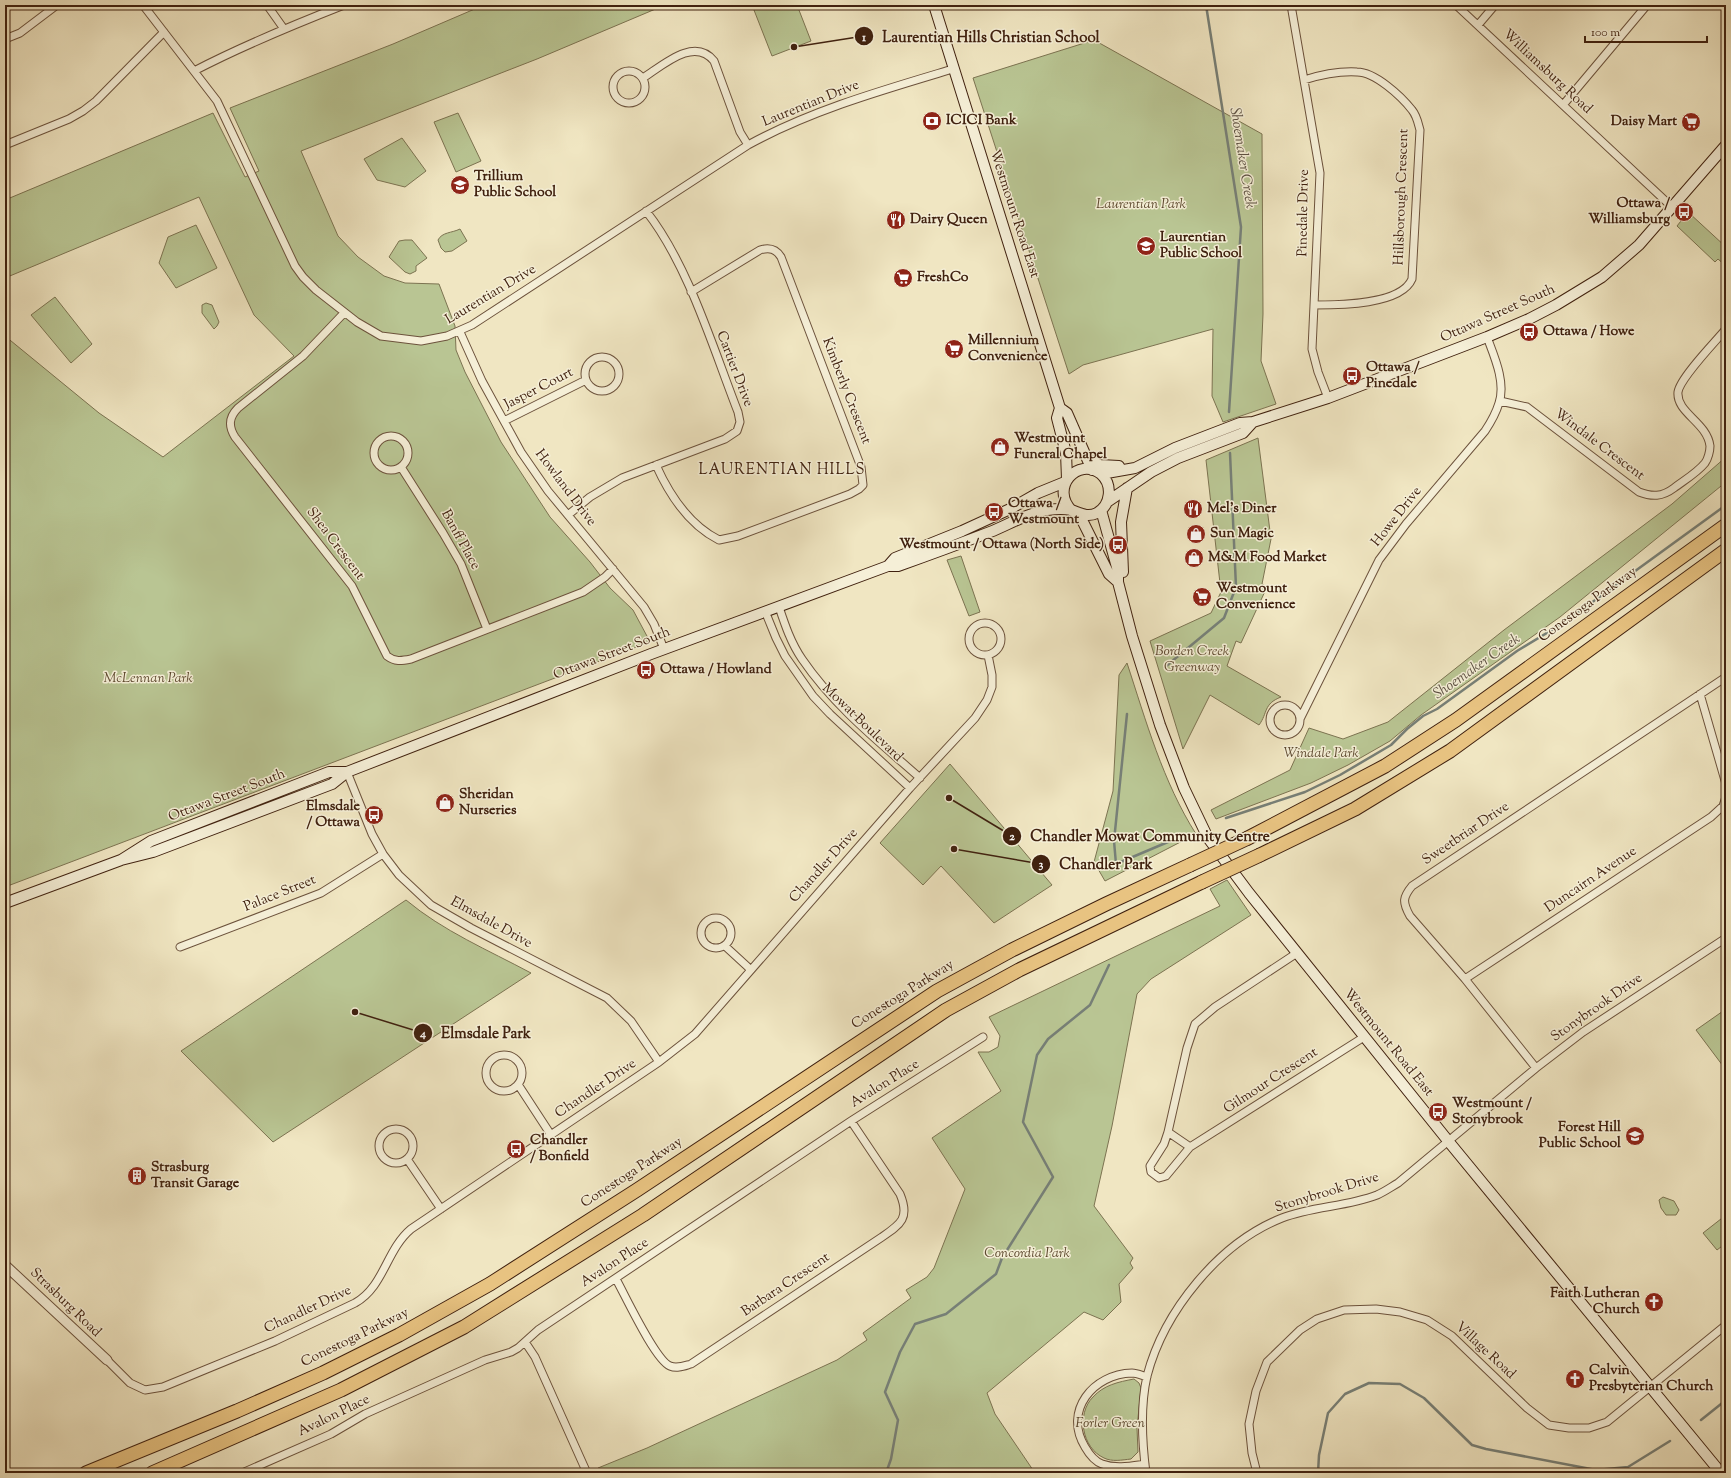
<svg xmlns="http://www.w3.org/2000/svg" width="1731" height="1478" font-family="'Sorts Mill Goudy',serif">
  <rect width="100%" height="100%" fill="#f0e6c2"/>
  <filter id="stains"><feTurbulence type="fractalNoise" baseFrequency=".005" numOctaves="4"/><feColorMatrix values="0 0 0 0 .2 0 0 0 0 .09 0 0 0 0 .02 0 0 0 .5 -.17"/></filter>
  <radialGradient id="worn" r=".72"><stop offset=".6" stop-color="#630" stop-opacity="0"/><stop offset="1" stop-color="#630" stop-opacity=".3"/></radialGradient>
  <!-- green -->
  <path fill="#b9c593" stroke="#7c7351" d="M484,5H665L537,59L301,151L338,236L358,257L384,276L405,283L439,284L455,326L456,350L465,372L501,442L550,517L590,562L610,588L633,610L648,638L647,643L5,887V336L99,413L163,457L294,356L254,315L199,197L5,278V200L213,113L245,177L259,171L230,108L393,44Z
    M752,5H797L811,41L772,56Z
    M1094,40L1262,134L1263,314L1261,361L1276,404L1223,422L1212,396L1213,329L1083,365L1069,374L973,78Z
    M458,113L481,161L456,172L434,122Z
    M402,138L426,171L405,187L377,180L364,159Z
    M1688,212L1726,247V266L1718,259L1715,262L1677,226Z
    M196,225L217,268L176,288L159,263L168,237Z
    M460,229L467,241L452,251L445,252L441,248L438,240C442,232 452,233 460,229Z
    M405,240H412L427,258L416,266V271L410,274L405,272L389,257L399,241Z
    M55,297L92,344L71,363L31,315Z
    M206,303L212,305L219,322L217,326L214,329L202,313V305Z
    M1258,438L1271,539L1262,584L1267,587L1241,643L1236,641L1227,666L1281,697C1263,704 1268,713 1259,725L1210,695L1183,749L1150,641L1211,613L1221,592L1206,460Z
    M1726,457V482L1560,617L1421,715L1390,741L1348,765L1311,783L1216,819L1211,810L1290,770L1309,728L1343,739L1388,722L1504,630L1672,504Z
    M961,556L980,612L969,616L947,560Z
    M1127,663C1146,721 1163,782 1196,834L1105,881L1094,862L1113,791L1119,675Z
    M950,764L1052,885L994,923L941,866L923,885L880,843Z
    M1227,880L1251,915L1151,979L1137,994L1112,1126L1094,1206L1133,1258L1130,1263L1133,1268L1119,1284L1121,1302L1103,1320L1084,1312L987,1393L995,1414L1035,1473H600L598,1468L647,1448L837,1360L867,1340L863,1333L911,1298L906,1290L927,1277L934,1268L965,1189L932,1138L1001,1091L978,1052H989L998,1047L1000,1036L989,1017L1220,906L1210,889Z
    M406,900C443,931 488,950 531,973L273,1142L181,1051Z
    M1726,1009V1070L1696,1030Z
    M1663,1197L1674,1201L1679,1210L1676,1215H1666L1661,1208L1659,1200Z
    M1726,1215V1243L1717,1250L1703,1233Z
    M1134,1379L1139,1383L1141,1388L1137,1428L1138,1452L1131,1459C1122,1460 1112,1462 1104,1458C1082,1448 1076,1414 1093,1397C1104,1385 1118,1382 1134,1379Z"/>
  <g fill="none" stroke-linecap="round" stroke-linejoin="round">
    <!-- stream -->
    <path stroke="#777f76" stroke-width="2.5" d="M1206,5L1241,227L1229,412
      M1165,667L1224,618L1236,587L1230,453
      M1127,714L1114,841L1116,864L1175,839
      M1226,818L1305,792L1340,775L1391,745L1407,729L1423,716L1437,709L1517,651L1565,622L1726,505
      M1701,1420L1726,1400
      M886,1473L891,1459L898,1420L885,1392L900,1352L915,1324L946,1314L996,1274L1002,1258L1053,1177L1023,1122L1037,1055L1048,1039L1090,1005L1109,965
      M1318,1473L1319,1455L1328,1413L1345,1394L1369,1383L1400,1384L1424,1398L1472,1445L1486,1449L1596,1470L1628,1467L1670,1441"/>
    <defs>
      <path id="minor" d="M143,5L217,101L295,266L303,277L316,290L357,322L381,336L421,341L447,336L472,325L748,145C812,110 883,90 953,69
        M267,5L284,29
        M1291,5L1320,173L1312,349L1318,372L1328,398
        M1456,5L1672,207
        M1478,25L1495,5
        M5,39L20,33L57,5
        M613 87a16 16 0 1 1 32 0a16 16 0 1 1-32 0Z
        M194,71C242,46 293,25 344,5
        M643,78C662,66 694,36 714,61L740,132L748,145
        M1304,80C1320,75 1340,71 1357,72C1375,72 1401,96 1412,110C1417,116 1418,123 1420,130L1412,279C1401,305 1339,305 1315,305
        M1563,105L1647,5
        M5,145L69,119L83,111L96,101L164,32
        M344,313L303,356L238,408C229,417 228,426 235,437L352,586L387,656C395,662 401,661 411,659L583,592L605,577L613,569
        M460,332L482,381L521,452L548,491L644,607L654,624L664,649
        M585 374a17 17 0 1 1 34 0a17 17 0 1 1-34 0Z
        M1500,401L1527,407L1639,492C1652,497 1662,497 1674,488C1683,481 1697,473 1705,463C1708,459 1710,451 1710,446C1707,422 1676,413 1678,392C1680,378 1715,342 1726,329
        M504,421L586,380
        M374 453a17 17 0 1 1 34 0a17 17 0 1 1-34 0Z
        M656,465C669,494 689,525 719,540L738,536L850,494L859,489L863,485L861,467L781,257C776,249 770,247 760,250L691,292
        M401,467L443,533L461,564L487,629
        M568,515L590,497L622,478L725,439L737,431L740,422L738,412C713,348 688,264 646,211
        M779,607C785,625 791,643 802,659C834,706 878,741 920,778
        M765,611L776,638L785,656L813,696L830,714L910,788
        M969 639a16 16 0 1 1 32 0a16 16 0 1 1-32 0Z
        M1700,694L1726,784
        M1270 720a15 15 0 1 1 30 0a15 15 0 1 1-30 0Z
        M1300,719L1379,560L1406,524L1485,431C1491,422 1496,413 1499,403C1506,382 1494,356 1487,337
        M347,772L372,834L383,854L399,875L431,905L471,928L607,998L631,1021L659,1062
        M701 933a15 15 0 1 1 30 0a15 15 0 1 1-30 0Z
        M725,946L750,969
        M180,947L321,893L383,854
        M1297,953L1215,1007L1195,1024L1187,1048L1168,1132L1164,1144L1150,1166L1151,1172L1159,1178L1166,1176L1190,1147L1364,1037
        M1465,979L1711,817L1723,806L1726,797
        M486 1073a18 18 0 1 1 36 0a18 18 0 1 1-36 0Z
        M1536,1068L1465,979L1410,916C1402,902 1403,897 1412,886L1726,677
        M519,1086L551,1135
        M379 1146a17 17 0 1 1 34 0a17 17 0 1 1-34 0Z
        M1168,1132L1190,1147
        M407,1159L441,1209
        M616,1279C625,1295 655,1360 670,1366C677,1369 684,1366 691,1364L882,1237C901,1224 910,1218 900,1194L851,1121
        M525,1342L535,1357L587,1473
        M107,1360L130,1383L145,1390L163,1387L275,1341L355,1303C384,1287 386,1250 411,1229L659,1062L695,1034L910,788L975,718L987,700L992,687V675L988,655
        M1145,1464C1131,1466 1116,1469 1102,1464C1094,1461 1089,1454 1085,1447C1063,1411 1093,1374 1132,1373C1137,1373 1143,1376 1147,1377
        M242,1473L331,1434L365,1414L485,1360L511,1352L518,1348L538,1330L851,1121L983,1037
        M1146,1473C1142,1442 1140,1407 1147,1376C1164,1311 1219,1243 1282,1218C1313,1206 1346,1207 1377,1195C1384,1192 1391,1187 1398,1183L1536,1068L1583,1032L1726,938
        M1257,1473L1252,1453L1249,1424L1256,1391L1267,1362L1300,1330L1317,1319L1344,1310L1376,1309L1400,1312L1427,1320L1452,1336L1527,1408L1549,1425L1569,1428H1589L1607,1422L1726,1325"/>
      <path id="tertiary" d="M5,1265L107,1360"/>
      <path id="secondary" d="M934,5L1060,408
        M1060,408L1057,418L1066,453L1067,479
        M1060,408L1067,413L1092,470
        M1089,460L1100,465L1119,466
        M1101,474L1135,468L1175,448L1240,423L1253,422L1328,398L1487,337L1529,319L1556,305L1602,277L1639,245L1726,145
        M1107,502L1151,472L1178,458L1243,433L1253,422
        M1101,510L1118,571V582L1132,636L1160,725L1184,788L1208,838L1249,893L1449,1142L1721,1473
        M1079,514L1109,574L1118,582
        M888,566L895,558L962,531L1010,509L1038,493L1065,482
        M1123,572L1121,522L1127,488
        M121,860L151,841L329,772H347L651,654L888,566H898C929,555 959,544 990,532C1008,525 1027,513 1047,510C1054,509 1063,508 1071,510C1080,513 1087,518 1097,513C1111,505 1113,485 1101,474C1078,456 1049,488 1072,511
        M5,903L121,860L153,852L332,784L347,772"/>
      <path id="motorway" d="M1248,838L1385,766L1456,720L1726,525
        M1260,855L1355,809L1450,751L1726,550
        M86,1473L237,1411L323,1373L399,1335L490,1284L637,1190L937,991L1012,950L1106,904L1190,865
        M152,1473L341,1390L464,1327L643,1215L946,1010L1019,970L1202,882"/>
    </defs>
    <!-- minor casing -->
    <use href="#minor" stroke="#6c523c" stroke-width="9"/>
    <!-- tertiary casing -->
    <use href="#tertiary" stroke="#6c523c" stroke-width="11"/>
    <!-- secondary casing -->
    <use href="#secondary" stroke="#40210f" stroke-width="12"/>
    <!-- motorway casing -->
    <use href="#motorway" stroke="#40210f" stroke-width="15"/>
    <!-- minor -->
    <use href="#minor" stroke="#f5efd7" stroke-width="7"/>
    <!-- tertiary -->
    <use href="#tertiary" stroke="#f5efd7" stroke-width="9"/>
    <!-- secondary -->
    <use href="#secondary" stroke="#f5efd7" stroke-width="10"/>
    <!-- motorway -->
    <use href="#motorway" stroke="#e8c381" stroke-width="13"/>
    <defs>
      <path id="motorway-bridge" d="M1190,865L1248,838
        M1202,882L1260,855"/>
    </defs>
    <!-- motorway-bridge casing -->
    <use href="#motorway-bridge" stroke="#40210f" stroke-width="15" stroke-linecap="butt"/>
    <!-- motorway-bridge -->
    <use href="#motorway-bridge" stroke="#e8c381" stroke-width="13"/>
  </g>
  <!-- icons -->
  <defs>
    <symbol id="bank-disc" viewBox="-11 -11 22 22"><circle r="9.5" fill="#8f2418" stroke="#f5efd7"/><path d="M-6-4H6V4H-6ZM0-2.3a2.3 2.3 0 1 0 0 4.6a2.3 2.3 0 1 0 0-4.6Z" fill="#fff"/></symbol>
    <symbol id="supermarket-disc" viewBox="-11 -11 22 22"><circle r="9.5" fill="#8f2418" stroke="#f5efd7"/><path d="M-6-5.5h2.5l.6 2H6L4.5 2H-2.5L-4.4-4H-6ZM-1.5 3.2a1.3 1.3 0 1 0 .1 0ZM3 3.2a1.3 1.3 0 1 0 .1 0Z" fill="#fff"/></symbol>
    <symbol id="school-disc" viewBox="-11 -11 22 22"><circle r="9.5" fill="#8f2418" stroke="#f5efd7"/><path d="M0-5L7-2L0 1L-7-2ZM-4 1L0 2.5L4 1V4Q0 6-4 4Z" fill="#fff"/></symbol>
    <symbol id="bus-disc" viewBox="-11 -11 22 22"><circle r="9.5" fill="#8f2418" stroke="#f5efd7"/><path d="M-5-6H5V4H4V6H2V4H-2V6H-4V4H-5ZM-3.5-4V0h7V-4ZM-3.5 1.2v1.5H-2V1.2ZM2 1.2v1.5H3.5V1.2Z" fill="#fff"/></symbol>
    <symbol id="restaurant-disc" viewBox="-11 -11 22 22"><circle r="9.5" fill="#8f2418" stroke="#f5efd7"/><path d="M-5-6h1v4h1v-4h1v4h1v-4h1v5L-1.5 .5V6h-2V.5L-5-1ZM5-6V6H3V1.5H1.5Q1.5-4 5-6Z" fill="#fff"/></symbol>
    <symbol id="shop-disc" viewBox="-11 -11 22 22"><circle r="9.5" fill="#8f2418" stroke="#f5efd7"/><path d="M-5-2.5h2.3a2.7 3.5 0 0 1 5.4 0H5L5.5 6h-11ZM-1.5-2.5h3a1.5 2.3 0 0 0-3 0Z" fill="#fff"/></symbol>
    <symbol id="building-disc" viewBox="-11 -11 22 22"><circle r="9.5" fill="#8f2418" stroke="#f5efd7"/><path d="M-4-6H4V6H1V3H-1V6H-4ZM-2.5-4.3h1.7v1.8h-1.7ZM.8-4.3h1.7v1.8H.8ZM-2.5-1h1.7V.8h-1.7ZM.8-1h1.7V.8H.8Z" fill="#fff"/></symbol>
    <symbol id="church-disc" viewBox="-11 -11 22 22"><circle r="9.5" fill="#8f2418" stroke="#f5efd7"/><path d="M-1.2-6h2.4v3.5h3.3v2.4h-3.3V6h-2.4V-.1h-3.3v-2.4h3.3Z" fill="#fff"/></symbol>
  </defs>
  <g fill-rule="evenodd">
    <use href="#bank-disc" x="921" y="110" width="22" height="22"/>
    <use href="#supermarket-disc" x="1680" y="111" width="22" height="22"/>
    <use href="#school-disc" x="449" y="174" width="22" height="22"/>
    <use href="#bus-disc" x="1673" y="201" width="22" height="22"/>
    <use href="#restaurant-disc" x="885" y="209" width="22" height="22"/>
    <use href="#school-disc" x="1135" y="235" width="22" height="22"/>
    <use href="#supermarket-disc" x="892" y="267" width="22" height="22"/>
    <use href="#bus-disc" x="1518" y="321" width="22" height="22"/>
    <use href="#supermarket-disc" x="943" y="338" width="22" height="22"/>
    <use href="#bus-disc" x="1341" y="365" width="22" height="22"/>
    <use href="#shop-disc" x="989" y="436" width="22" height="22"/>
    <use href="#restaurant-disc" x="1182" y="498" width="22" height="22"/>
    <use href="#bus-disc" x="983" y="501" width="22" height="22"/>
    <use href="#shop-disc" x="1185" y="523" width="22" height="22"/>
    <use href="#bus-disc" x="1107" y="534" width="22" height="22"/>
    <use href="#shop-disc" x="1183" y="547" width="22" height="22"/>
    <use href="#supermarket-disc" x="1191" y="586" width="22" height="22"/>
    <use href="#bus-disc" x="635" y="659" width="22" height="22"/>
    <use href="#shop-disc" x="434" y="792" width="22" height="22"/>
    <use href="#bus-disc" x="363" y="804" width="22" height="22"/>
    <use href="#bus-disc" x="1427" y="1101" width="22" height="22"/>
    <use href="#school-disc" x="1624" y="1125" width="22" height="22"/>
    <use href="#bus-disc" x="505" y="1138" width="22" height="22"/>
    <use href="#building-disc" x="126" y="1165" width="22" height="22"/>
    <use href="#church-disc" x="1643" y="1291" width="22" height="22"/>
    <use href="#church-disc" x="1564" y="1368" width="22" height="22"/>
  </g>
  <g text-anchor="middle" dominant-baseline="central" stroke-width="3" stroke-linejoin="round" paint-order="stroke">
    <!-- street labels -->
    <g font-size="14" fill="#40210f" stroke="#f5efd7">
      <text transform="translate(1547 72) rotate(43)">Williamsburg Road</text>
      <text transform="translate(811 104) rotate(-22)">Laurentian Drive</text>
      <text transform="translate(1402 197) rotate(-88)">Hillsborough Crescent</text>
      <text transform="translate(1304 213) rotate(-89)">Pinedale Drive</text>
      <text transform="translate(1014 214) rotate(72)">Westmount Road East</text>
      <text transform="translate(491 295) rotate(-31)">Laurentian Drive</text>
      <text transform="translate(1498 314) rotate(-24)">Ottawa Street South</text>
      <text transform="translate(734 369) rotate(69)">Cartier Drive</text>
      <text transform="translate(539 389) rotate(-27)">Jasper Court</text>
      <text transform="translate(846 391) rotate(69)">Kimberly Crescent</text>
      <text transform="translate(1599 445) rotate(37)">Windale Crescent</text>
      <text transform="translate(565 488) rotate(53)">Howland Drive</text>
      <text transform="translate(1397 517) rotate(-52)">Howe Drive</text>
      <text transform="translate(460 540) rotate(61)">Banff Place</text>
      <text transform="translate(335 544) rotate(53)">Shea Crescent</text>
      <text transform="translate(1588 605) rotate(-36)">Conestoga Parkway</text>
      <text transform="translate(612 654) rotate(-21)">Ottawa Street South</text>
      <text transform="translate(862 723) rotate(44)">Mowat Boulevard</text>
      <text transform="translate(227 796) rotate(-21)">Ottawa Street South</text>
      <text transform="translate(1466 834) rotate(-34)">Sweetbriar Drive</text>
      <text transform="translate(824 866) rotate(-48)">Chandler Drive</text>
      <text transform="translate(1591 880) rotate(-34)">Duncairn Avenue</text>
      <text transform="translate(280 894) rotate(-22)">Palace Street</text>
      <text transform="translate(491 923) rotate(29)">Elmsdale Drive</text>
      <text transform="translate(903 995) rotate(-32)">Conestoga Parkway</text>
      <text transform="translate(1597 1008) rotate(-35)">Stonybrook Drive</text>
      <text transform="translate(1388 1043) rotate(51)">Westmount Road East</text>
      <text transform="translate(1271 1081) rotate(-33)">Gilmour Crescent</text>
      <text transform="translate(885 1084) rotate(-32)">Avalon Place</text>
      <text transform="translate(596 1089) rotate(-34)">Chandler Drive</text>
      <text transform="translate(632 1173) rotate(-33)">Conestoga Parkway</text>
      <text transform="translate(1327 1193) rotate(-17)">Stonybrook Drive</text>
      <text transform="translate(615 1263) rotate(-33)">Avalon Place</text>
      <text transform="translate(786 1285) rotate(-34)">Barbara Crescent</text>
      <text transform="translate(65 1303) rotate(44)">Strasburg Road</text>
      <text transform="translate(308 1310) rotate(-25)">Chandler Drive</text>
      <text transform="translate(355 1338) rotate(-26)">Conestoga Parkway</text>
      <text transform="translate(1485 1351) rotate(43)">Village Road</text>
      <text transform="translate(334 1416) rotate(-26)">Avalon Place</text>
    </g>
    <!-- poi labels -->
    <g font-size="14" font-weight="bold" fill="#40210f" stroke="#f5efd7" text-anchor="start">
      <text x="946" y="121">ICICI Bank</text>
      <text x="1677" y="122" text-anchor="end">Daisy Mart</text>
      <text x="474" y="177">Trillium<tspan x="474" dy="16">Public School</tspan></text>
      <text x="1670" y="204" text-anchor="end">Ottawa /<tspan x="1670" dy="16">Williamsburg</tspan></text>
      <text x="910" y="220">Dairy Queen</text>
      <text x="1160" y="238">Laurentian<tspan x="1160" dy="16">Public School</tspan></text>
      <text x="917" y="278">FreshCo</text>
      <text x="1543" y="332">Ottawa / Howe</text>
      <text x="968" y="341">Millennium<tspan x="968" dy="16">Convenience</tspan></text>
      <text x="1366" y="368">Ottawa /<tspan x="1366" dy="16">Pinedale</tspan></text>
      <text x="1014" y="439">Westmount<tspan x="1014" dy="16">Funeral Chapel</tspan></text>
      <text x="1008" y="504">Ottawa /<tspan x="1008" dy="16">Westmount</tspan></text>
      <text x="1207" y="509">Mel's Diner</text>
      <text x="1210" y="534">Sun Magic</text>
      <text x="1104" y="545" text-anchor="end">Westmount / Ottawa (North Side)</text>
      <text x="1208" y="558">M&amp;M Food Market</text>
      <text x="1216" y="589">Westmount<tspan x="1216" dy="16">Convenience</tspan></text>
      <text x="660" y="670">Ottawa / Howland</text>
      <text x="459" y="795">Sheridan<tspan x="459" dy="16">Nurseries</tspan></text>
      <text x="360" y="807" text-anchor="end">Elmsdale<tspan x="360" dy="16">/ Ottawa</tspan></text>
      <text x="1452" y="1104">Westmount /<tspan x="1452" dy="16">Stonybrook</tspan></text>
      <text x="1621" y="1128" text-anchor="end">Forest Hill<tspan x="1621" dy="16">Public School</tspan></text>
      <text x="530" y="1141">Chandler<tspan x="530" dy="16">/ Bonfield</tspan></text>
      <text x="151" y="1168">Strasburg<tspan x="151" dy="16">Transit Garage</tspan></text>
      <text x="1640" y="1294" text-anchor="end">Faith Lutheran<tspan x="1640" dy="16">Church</tspan></text>
      <text x="1589" y="1371">Calvin<tspan x="1589" dy="16">Presbyterian Church</tspan></text>
    </g>
    <!-- park labels -->
    <g font-size="14" font-style="italic" fill="#5e4a30" stroke="#f5efd7">
      <text x="1141" y="205">Laurentian Park</text>
      <text x="1192" y="652">Borden Creek<tspan x="1192" dy="16">Greenway</tspan></text>
      <text x="148" y="679">McLennan Park</text>
      <text x="1321" y="754">Windale Park</text>
      <text x="1027" y="1254">Concordia Park</text>
      <text x="1110" y="1424">Forler Green</text>
    </g>
    <!-- water labels -->
    <g font-size="15" font-style="italic" fill="#5c5042" stroke="#f5efd7">
      <text transform="translate(1242 158) rotate(81)">Shoemaker Creek</text>
      <text transform="translate(1477 667) rotate(-35)">Shoemaker Creek</text>
    </g>
    <!-- neighbourhood labels -->
    <g font-size="15" letter-spacing="1" fill="#40210f" stroke="#f5efd7">
      <text x="782" y="470">LAURENTIAN HILLS</text>
    </g>
  </g>
  <!-- callouts -->
  <path fill="none" stroke="#40210f" stroke-width="1.5" d="M794 47L864 36M949 798L1012 836M954 849L1041 864M355 1012L423 1033"/>
  <g fill="#40210f" stroke="#f5efd7" stroke-width="1.5">
    <circle cx="794" cy="47" r="4"/>
    <circle cx="949" cy="798" r="4"/>
    <circle cx="954" cy="849" r="4"/>
    <circle cx="355" cy="1012" r="4"/>
    <circle cx="864" cy="36" r="10"/>
    <circle cx="1012" cy="836" r="10"/>
    <circle cx="1041" cy="864" r="10"/>
    <circle cx="423" cy="1033" r="10"/>
  </g>
  <g font-size="12" text-anchor="middle" font-weight="bold" fill="#fff">
    <text x="864" y="41">1</text>
    <text x="1012" y="840">2</text>
    <text x="1041" y="868">3</text>
    <text x="423" y="1037">4</text>
  </g>
  <g font-size="15" text-anchor="middle" font-weight="bold" fill="#40210f" stroke="#f5efd7" stroke-width="3" stroke-linejoin="round" paint-order="stroke">
    <text x="991" y="42">Laurentian Hills Christian School</text>
    <text x="1150" y="841">Chandler Mowat Community Centre</text>
    <text x="1106" y="869">Chandler Park</text>
    <text x="486" y="1038">Elmsdale Park</text>
  </g>
  <!-- margin -->
  <rect width="1731" height="1478" fill="none" stroke="#f0e6c2" stroke-width="20"/>
  <rect x="6" y="6" width="1719" height="1466" fill="none" stroke="#40210f" stroke-width="2"/>
  <rect x="10" y="10" width="1711" height="1458" fill="none" stroke="#40210f"/>
  <!-- scale -->
  <path d="M1585 36v6h122v-6" fill="none" stroke="#40210f" stroke-width="2"/>
  <text x="1591" y="36" font-size="12" fill="#40210f" stroke="#f5efd7" stroke-width="3" paint-order="stroke">100 m</text>
  <rect width="100%" height="100%" filter="url(#stains)"/>
  <rect width="100%" height="100%" fill="url(#worn)"/>
</svg>
